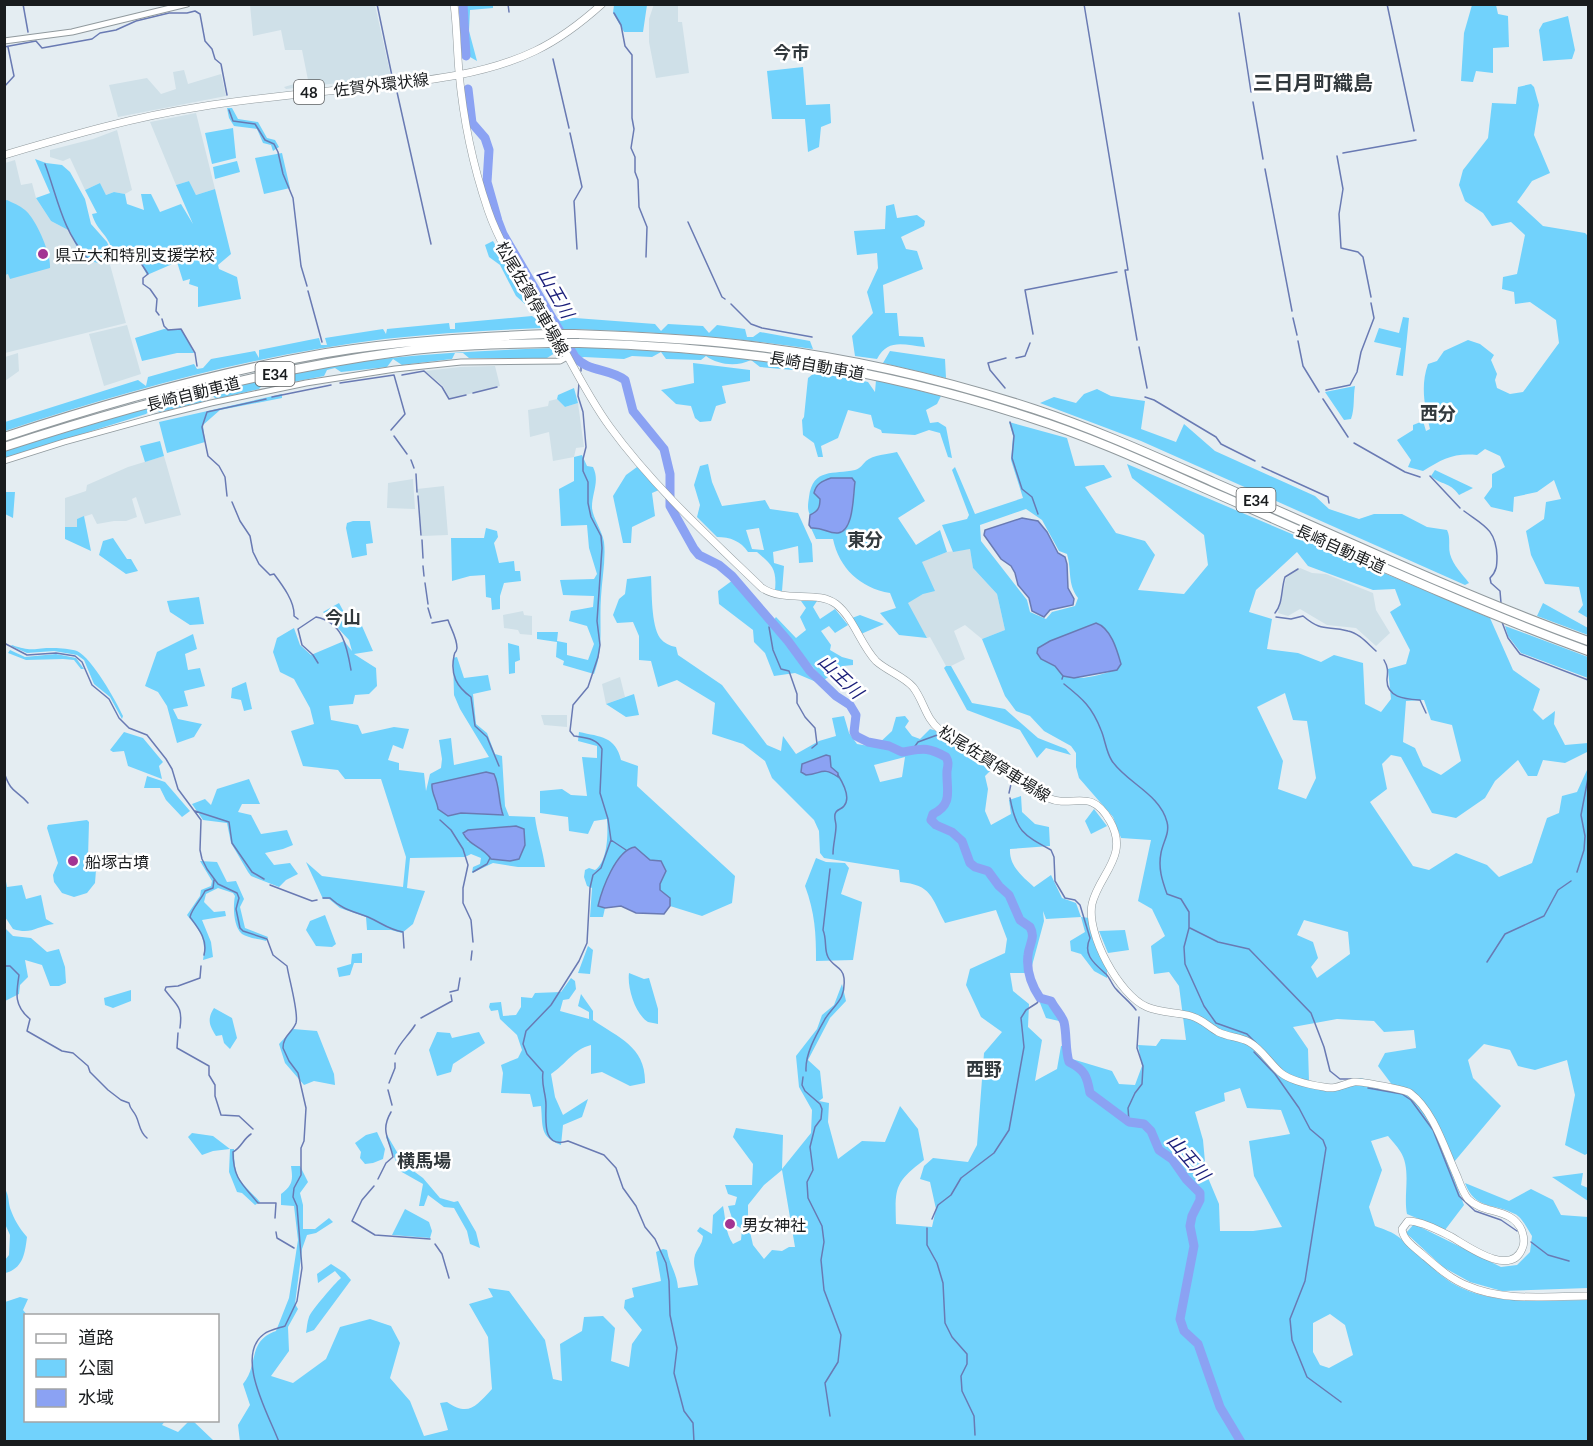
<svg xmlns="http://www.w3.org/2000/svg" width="1593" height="1446" font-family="Lato,'Noto Sans JP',sans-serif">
  <rect width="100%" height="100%" fill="#e4edf2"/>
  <!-- built -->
  <path fill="#cfe0e8" d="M654,4L678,5V22H682L689,73L656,78L649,42V19Z
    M250,5H375L391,77L286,89L284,87L308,80L302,50H285L281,30L253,36Z
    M184,70L188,84L221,74L226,96L118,117L109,85L147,78L161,94L176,89L173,72Z
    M196,113L215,189L196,195L189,181L176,185L150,122Z
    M117,130L132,190L125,194L114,192L106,195L100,183L85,190L70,158L63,161L50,157V150L93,139Z
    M15,160L21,185L32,183L36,198L51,221L70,231L77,248L87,260L98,262L109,261L126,323L5,353V163Z
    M127,325L141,374L104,386L89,334Z
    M18,353L19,371L5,381V357Z
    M495,366L500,386L450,399L443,386L425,371L460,367Z
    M557,399L565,407L578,403L584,447L576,448L574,457L553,461L549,432L530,437L528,410L548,406L549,401Z
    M164,456L181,515L145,524L136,497L132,499L137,517L126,521H114L97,524L92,514L77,519V527H65V498L86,491L87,485L128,467Z
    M413,479L415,509L387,508L388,483Z
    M444,486L448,535L422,536L417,489Z
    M970,549L973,568L997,594L1005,630L982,639L965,625L954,631L965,659L951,666H946L930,637L927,638L907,603L923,594L921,562L947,552Z
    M1300,568L1312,573L1326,574L1373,593L1376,610L1390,633L1376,646L1356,628L1327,625L1300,609L1288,616L1278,613L1286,578Z
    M523,611L524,615L532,616V635L520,634L518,630L504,628L503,615Z
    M620,677L625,697L606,704L602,684Z
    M541,715H567V727L544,725Z"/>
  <!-- green -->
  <path fill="#71d2fc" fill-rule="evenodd" d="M465,5H493V8L470,10L469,31L477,61L470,57Z
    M614,5H647L643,32H624L613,13Z
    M1472,5H1496L1498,14L1508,16L1509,47L1493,48V73L1476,71L1473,82L1461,81L1464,33Z
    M1568,16L1575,50L1572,59L1543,61L1539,30L1543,23Z
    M803,67L806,105L830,104L831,123L821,127L819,147L808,152L805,119H772L767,71Z
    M1531,84L1534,87L1539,105L1534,135L1550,173L1532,181L1517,202L1543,226L1585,233L1588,236V618L1578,612L1583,605L1579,587L1545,584L1531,555L1526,531L1544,519L1546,502L1561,499L1554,480L1537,492L1514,497L1513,512L1491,507L1484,498L1492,487V474L1505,467L1500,456L1485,449L1477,455C1453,453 1443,459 1423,471L1408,467L1411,460L1397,440L1413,430V425L1423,421L1426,431L1430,429C1425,407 1420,387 1428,364L1437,361L1444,351L1468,340L1480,344L1494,355L1491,360L1497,374L1495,380L1497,388L1510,394L1523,392L1559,343L1556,320L1530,302L1515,304L1514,292L1502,289L1503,277L1517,274L1525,235L1511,222L1492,226L1483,213L1465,201L1459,185L1463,170L1488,138L1492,103L1516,104L1518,87Z
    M227,108H232L238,119L258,122L267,138L275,140L279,147L273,151L271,145L263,143L257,129L234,126L229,118Z
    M233,128L236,158L212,164L205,133Z
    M282,153L290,188L264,194L255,158Z
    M35,159L46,163L62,165L70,172L85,199L91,224L107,242L111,251L109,261L98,263L87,260L77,248L70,231L51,221L36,198L50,193Z
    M237,161L240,172L215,179L213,167Z
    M189,181L196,195L215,189L231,254L218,265L219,269L237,277L241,299L198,307V287L189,284L190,279L183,281L177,262L147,275L137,256L114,260C112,235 97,233 92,214L97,213L85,190L100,183L106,195L114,192L125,194L127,204L144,210L141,194H151L160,212L181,204L193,224L176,185Z
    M7,200C13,203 19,205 25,210C36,219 51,253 50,268L10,279L8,274L5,275L4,201Z
    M894,204L897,218L917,215L925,221L924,226L901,237L906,249L917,251L923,269L883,285L885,313H897L899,336L923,337L925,347C904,345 888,338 877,359L855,356L852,336L873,313L867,292L878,268L877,253L857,255L854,231L885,229L886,206Z
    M493,241L535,313L516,296L500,265L489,257L485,245Z
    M532,316L539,321L543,328C490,330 437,333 384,339C255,355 128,390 5,431V422L138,380L146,386L148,377L194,364L197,369L203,368L211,359L255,351L259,358V350L319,338L321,345H327L325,338L383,329L386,334L387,329L449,323L450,329H455V323Z
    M562,317L655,324L661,331L668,324L703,326L709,333L717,325L745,329L747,337H753L760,332L810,341L813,349C733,337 653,332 571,329L580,347C658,350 734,356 810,367L804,371L760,367L751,360C737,367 718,365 706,356L701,360L666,359L661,352L652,357L632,356L624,359L584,357L578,359L556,320Z
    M1403,317L1409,318L1403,376L1396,375L1401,348L1374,342L1379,328L1399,333Z
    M164,329L182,330L194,353H177L142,361L135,338Z
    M555,348V353L547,358H469L463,353H455L452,359L402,365L393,359L387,367L341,372L335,368L327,370L324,376L272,386L265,382L259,389L216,399L212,395L204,397L203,402L160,412L152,408L146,414L5,458L4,450C131,411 258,373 390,358C445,352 500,350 555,348Z
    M890,351L945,359L946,378L883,363Z
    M693,363L750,370V381L722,386L726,403L716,406L711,421L700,422L695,418L691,406L676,404L661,390L694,383Z
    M818,370L868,382L875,392L876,380L941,396L937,404L926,410L930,423L938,422L946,427L952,458L948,457L940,433L929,430L915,435L882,433L881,430L874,427L871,415L848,410L838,438L821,446L823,457H818L814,443L803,435L802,420L804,417L808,378Z
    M1355,386C1353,397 1355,408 1351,419L1344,420L1325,392Z
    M574,388L578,403L565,407L557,399L558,395Z
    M1097,389L1111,396L1145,401L1141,429L1176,442L1184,424L1215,451L1315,496L1329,509L1359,519L1374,514H1402L1427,527L1447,530C1451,538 1448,546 1450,554C1453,565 1462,574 1469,583L1465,585L1141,441L1040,403L1054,397L1076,403L1084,394Z
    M282,394V398L220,410L203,425L205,442L167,453L159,422Z
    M1009,422L1067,438L1075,466L1104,465L1112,477L1085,487L1116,533L1145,541L1155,555L1138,590L1184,594L1208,565L1204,535L1132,478L1127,464L1490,618L1513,670L1540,689L1533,710L1543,720L1555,711L1554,724L1565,745L1588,743V1153L1585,1155L1565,1145L1575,1095L1567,1060L1535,1070L1518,1066L1510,1050L1484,1044L1468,1060L1473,1078L1501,1106L1454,1162L1448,1164L1464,1205L1445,1230L1407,1214C1403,1194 1412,1169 1400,1151C1397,1146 1392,1141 1388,1136L1371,1141L1382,1170L1369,1207L1375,1226C1383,1229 1393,1232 1400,1238C1418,1252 1432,1270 1452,1283C1492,1307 1544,1300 1588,1300V1441L240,1442L238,1425L250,1405L243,1384C259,1365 247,1341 276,1331L289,1298L298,1240L294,1206L281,1205V1194C293,1185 293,1180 291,1166H300L308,1182L300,1193L303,1205V1229H315L329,1218L333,1222L316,1233L307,1235L302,1249L295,1304L298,1309L288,1327L289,1351L271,1376L293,1383L326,1359L340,1327L370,1319L391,1326L400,1343L390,1378L410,1401L424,1436L448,1430L440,1403L447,1402C469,1417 476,1406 492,1389L488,1337L469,1304L493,1297L488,1288L509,1291L545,1340L553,1379L562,1381L560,1344L582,1331L584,1317L603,1316L615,1328L611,1361L629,1367L632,1344L642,1330L624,1308L625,1300L634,1297L632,1288L661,1281L656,1252L663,1249L667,1250C669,1264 677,1273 678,1288L698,1285C697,1276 692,1264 695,1255C698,1247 702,1245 703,1236L697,1231L700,1227L712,1234L713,1215L723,1206C726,1220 725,1232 733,1244L741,1240L742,1229L734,1224L728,1206L735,1205L737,1197L728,1194L725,1185H752L753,1164L733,1137L736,1128L783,1135L782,1169L811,1133L812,1110L799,1087L796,1056L817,1029L822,1015L834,1005L842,984L846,1001L830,1018L808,1060L820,1071L823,1098L819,1101L829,1103L828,1122L838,1159L862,1141L885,1142L900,1106L918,1129L924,1160C894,1183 895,1188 896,1224L932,1227L936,1209L930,1182L920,1179L924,1166L933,1158L968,1162L977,1145L984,1053L1002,1032L981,1017L966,985L970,969L1005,953L1007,939L996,910L945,923C931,897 932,885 900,882L899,870L824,858L820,853L819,831L814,820L772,778L765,761L743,744L712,734L715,703L677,680L658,687L651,661L639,660V636L633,622L617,623L613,615L619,599L625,594L627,579L651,576C652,592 651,625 660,638C664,643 670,646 676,647L678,655L722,685L767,745L781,751L783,736L796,754L819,741L836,736L832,718L844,716L849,733L857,744L875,747L892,731L896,717L905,716L909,721L905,727L912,736L920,739L930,729L937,731V738L948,740L995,766L985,776L988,789L985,811L991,825L1011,814L1009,800L1021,796L1022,812L1035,824L1049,827L1050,846L1010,849C1009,866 1022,876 1034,887L1051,875L1062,898L1076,903L1081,917L1090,918L1092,935L1107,969V978L1094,971L1081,954L1071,951L1070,941L1085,932L1081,917L1046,919L1043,911L1044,921L1030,973H1010L1013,991L1029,1004L1028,1027L1042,1040L1035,1081L1057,1069L1061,1046L1068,1045L1072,1059L1112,1071L1119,1084L1135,1085L1142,1066L1138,1045L1156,1046L1161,1039L1186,1040L1179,986L1169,972L1154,974L1151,946L1165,936L1152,909L1138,901L1151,840L1121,838L1113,817L1079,778L1076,767V753L1071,746L1044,731L1030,716L1016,711L1005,696L982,639L1005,630L997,594L973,568L970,549L953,552L942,525L967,519L969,515L952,470L955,467L975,514L1023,498L1011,460L1013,436ZM1026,509L1042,520L1059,551L1067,554C1072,571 1067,583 1078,598L1075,606L1052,612L1046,619L1030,612L1027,600L981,541L980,525ZM1297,552L1308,566L1373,590L1395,589L1401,605L1390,612L1410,650L1406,664L1388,669L1391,699L1381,712L1365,704L1363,663L1334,655L1321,662L1298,653L1267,649L1272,619L1249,612L1256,590ZM1055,666L1116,670C1094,676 1071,686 1055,666ZM1285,693L1293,720L1307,721L1316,778L1306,799L1278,789L1283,761L1257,707ZM1424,700L1431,720L1452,725L1461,761L1441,775L1423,766L1415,748L1403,742L1406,701ZM1587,752V770L1577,792L1562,796L1559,813L1547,818L1532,863L1499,877L1487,865L1456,853L1429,870L1413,866L1370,802L1387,789L1382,764L1391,755L1401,757L1432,813L1456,818L1485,798L1495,781L1518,760L1528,776H1537L1543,760L1565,763ZM905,757L902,777L880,782L874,765ZM1304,920L1348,932L1350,954L1317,978L1311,967L1318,958L1313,942L1297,935ZM1337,1019L1374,1021L1384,1032L1414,1030L1416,1048L1385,1053L1378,1066L1393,1086L1360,1078L1336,1086L1309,1081L1308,1049L1293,1027ZM1240,1088L1247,1108L1281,1110L1290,1134L1249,1141L1254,1176L1282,1227L1253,1231H1220L1219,1204L1206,1173L1203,1140L1195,1112L1225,1101L1224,1093ZM782,1170L795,1247H789L782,1251L772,1250L764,1259L753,1245L748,1223V1205L764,1185ZM1330,1314L1345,1325L1353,1355L1329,1368L1320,1365L1313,1352V1323Z
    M160,441L164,456L145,462L140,446Z
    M897,452L925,501L898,518L916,545L940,530L947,552L922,562L935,591L923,594L908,603L927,638L899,635L880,613L896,608L890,593C860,588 839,568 833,539H816L811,528C824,527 828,534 838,533C854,531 853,495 855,482L852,479L831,478C828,484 823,491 821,498C818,507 820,511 810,515C807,509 808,504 809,497C813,467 834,475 855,470C861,468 862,465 866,461C873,455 888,454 897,452Z
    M582,455L587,466L593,467C600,481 592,493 592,507C592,517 602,530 604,542C606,559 602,579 601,597C599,624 604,648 594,674L563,665L564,661L556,657L557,642L537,639V632H558L557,641L567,643V655L588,660L594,644L587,626L569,621L571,611L593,607L594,596L563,595L560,580L594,579L597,574L589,548L587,525L561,526L559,489L574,481V457Z
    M708,464L712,482L722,506L765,500L770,509L798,513L812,544L813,562L799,563L798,546L773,552L774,563L784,566L782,591L775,590C777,569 772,565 757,552H748C741,541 730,537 717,537L697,517L700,505L694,485L700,466ZM759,528L764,550H763L752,549L746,530Z
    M637,467L659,490L652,493L655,516L632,527L631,543H623L613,496L626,475Z
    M1435,470L1473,488L1459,495C1449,481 1442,486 1431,476Z
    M5,492H15L13,518L5,514Z
    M84,516L91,551L65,539V527H77V519Z
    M353,521H370L373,543L366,544L367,555L352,558L346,528L347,523Z
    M486,528L497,531L498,537L494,543L499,563L514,561L515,571H520L521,581L504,583L500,596V609L492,610L491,598L486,597L485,575L470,576L452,581L451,538H484Z
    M113,538L127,559H131L138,571L126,574L99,555L103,541Z
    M733,580L821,684L795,673L774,676L765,653L754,642L753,630L719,604L718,591Z
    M199,597L204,624L190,625L170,612L167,601Z
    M801,601H817L813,607L820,619L835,609L848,625L835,633L829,626L821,631L831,645L830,650L842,657L853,660V665L843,666L824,680L773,621L776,617L796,638L806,630L800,617L806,608Z
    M339,603L352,627L362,626L373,651L354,654L376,668L377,686L369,694L355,695L353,704L329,706L331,720L358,725L362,734L394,727L409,729L403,749L393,745L388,760L399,763V770L424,773L426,791L430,774L441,768L442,759L439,740L451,738L454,765L489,757L460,709L454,695L453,658L457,657L464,678L488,675L491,690L473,694L476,724L487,733L495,754L502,756L505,806L509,816L535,817C537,834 543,850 545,867H518L493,863L472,873L473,867L480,864L481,858L471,854L465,857L410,858L407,888L425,891L413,924L402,933L391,930H367L366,917L340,908L329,899H323L306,862L322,876L403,887L406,857L381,779H345L338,770L303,766L291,731L314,724L310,708L294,679L280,672L273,652L277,638L294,628L300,645L311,655L344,641L352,651L349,640L323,612ZM494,773L503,815L461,813L448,816L438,809L437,800ZM467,841L525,845L519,859L510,861Z
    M1543,603L1588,628V635L1537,616Z
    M860,615L884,624L861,634L852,618Z
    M1505,626L1588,657V678L1521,653L1508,636Z
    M193,634L197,649L185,654L188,670L200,668L205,686L184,691L188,706L173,709L178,719L202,724L194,737L177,743L167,706L158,692L145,686L157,652Z
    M508,643L519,646L520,660L515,662V673L509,674Z
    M12,645C34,653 34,647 54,648C60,648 71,649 77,651C92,658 116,701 123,716L122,719L110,697L94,684L84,660L77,655L54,651L27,653L11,646Z
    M10,650L25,657L56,654L76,658L84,669H81L74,660L63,659L26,660L8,653Z
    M946,666H951L972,703L1005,709L1038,738L1066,749L1071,755L1046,748L1037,758L1020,730L967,710L944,668Z
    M246,682L252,709L244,711L241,700L231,698L232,688Z
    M634,694L639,715L626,717L606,704Z
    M124,732L143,738L163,762L159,766L162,779L128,766L124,751L113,752L110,750Z
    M579,732C601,737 615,736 621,760L638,766L637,786L735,876L732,903L702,916L670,906V898L660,890V884L666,871L598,906L605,908L603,917H590L592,888L587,886L584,877L585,870L589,868L595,870C608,861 608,834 607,819L594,821L588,834L569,831L568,817L540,813V791L562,789L571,795L587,796L582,757L597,758V746L578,741Z
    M147,776L165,782L190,811L182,817L166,800L160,788H144Z
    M249,779L260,804H242L238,812L251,815L261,834L287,830L293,845L283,849L265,853L274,865L290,863L298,874L286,880L279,887L251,876L248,872L231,843L227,823L203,820L192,804L205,799L211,805L217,789Z
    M1094,809L1107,826L1091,834L1085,821Z
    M87,820L89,822L88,858L96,870L95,883L87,893L74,897L62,893L54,882L53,875L58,863L47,828L48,825Z
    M816,858L826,862L845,863L849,868L841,894L862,902L853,960L816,961C816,933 815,913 805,886Z
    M200,861L217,862L227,882L236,881L244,899L240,907L245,928L268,937L266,941C259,939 248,938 242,934C233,926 233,906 235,896L233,893L218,888L206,894L204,902L214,912L225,911L226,916L202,920L211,942L213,957L203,960C207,939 200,931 187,915L200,896L201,890L211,886L212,881Z
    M5,876L7,887L22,885L26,899L41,895L46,919L54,924C36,926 32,935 13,929L5,917Z
    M325,915L336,944L332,947L316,946L306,930L310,921Z
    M4,927L13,936L31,938L47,952L59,949L65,967L66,983L59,986H50L42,965L25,960L28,977L20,985L19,994L5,1001Z
    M1125,930L1129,950L1108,953L1099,931Z
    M588,946L593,950L590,974L578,973Z
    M362,953V963H354L350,975L339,977L337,968L351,964L352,954Z
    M629,973L644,979L649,978L658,1009V1024C655,1023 651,1023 648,1022C635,1014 627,987 629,973Z
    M571,978L575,981L576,989L569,999L563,1000L560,1011L589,1019V1012L578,1006L581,994L593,1011V1020C619,1038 646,1047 645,1083L630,1086L602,1072L591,1074V1045C574,1049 566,1064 551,1074L555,1097L563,1115L588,1099L582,1117L563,1125L561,1145C539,1137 543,1126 541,1106L533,1107L530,1094L501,1093L503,1073L501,1065L518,1058L522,1050L517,1035L500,1019L498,1010L491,1011L489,1007L490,1003L501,1002L503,1016L516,1015L521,1007V997L532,998L535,993L561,992Z
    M131,990V1001L113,1008L105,1005L104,998Z
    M1042,995L1052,999L1063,1016L1059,1021L1046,1018L1040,1003Z
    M214,1008L232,1018L237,1038L230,1049L224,1043L222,1035L216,1036C209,1025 207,1019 214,1008Z
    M293,1029L317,1031L334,1074L335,1085L314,1081L304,1085L285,1063L279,1044Z
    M437,1032L450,1033L452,1038L479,1032L485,1043L453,1064L451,1072L437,1076L429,1050Z
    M377,1132L385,1149L383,1159L373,1163L365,1164L360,1158L361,1152L355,1143L366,1135Z
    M192,1133L213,1136L230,1149H234C234,1180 240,1180 260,1202L255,1205L242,1193L237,1192L229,1172L230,1149L213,1151L202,1155L188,1137Z
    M387,1135L404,1164L423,1178L440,1198L454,1202L458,1201L476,1232L480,1248L470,1244L467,1231L454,1208L444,1207L428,1195L424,1206H419L423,1184L400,1171L386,1137Z
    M1583,1173L1581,1185L1588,1188V1201L1552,1177Z
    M1465,1183L1509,1201L1531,1189L1553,1200L1561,1215L1588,1217V1288L1502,1291L1470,1282L1443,1267L1406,1233L1414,1224L1501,1267L1517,1265L1530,1252L1532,1236C1528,1230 1522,1217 1515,1214C1494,1203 1475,1210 1465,1183Z
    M5,1189C9,1196 8,1200 10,1208C14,1219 19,1228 27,1237C25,1253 23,1269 5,1273V1260L9,1255L10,1235L5,1224Z
    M405,1209L429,1222L432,1231L430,1238L392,1235Z
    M331,1264L345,1273L351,1280L314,1330L306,1333C307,1328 307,1322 309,1317C311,1311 335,1283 341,1278L335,1271L318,1283L317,1274Z
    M20,1297L28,1299L23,1310L27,1315L26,1420L165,1421L162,1425L178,1432L189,1421H193L214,1441H5V1302Z"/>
  <!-- water -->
  <path fill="#8ba2f3" stroke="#697ab3" stroke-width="1.5" d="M831,478H852L855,482C853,495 854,531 838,533C828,534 824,527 811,528L809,525L810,515C818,511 820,508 820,499L814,493C816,484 822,481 831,478Z
    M1022,518L1038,521L1047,532L1058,553L1065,557L1067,564L1068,588L1074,599L1073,605L1050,610L1044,617L1032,611L1029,598L1018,585L1015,573L1011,566L1001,559L984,535L985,530Z
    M1096,623C1111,628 1117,650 1121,664L1117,670L1074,678L1063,676L1055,666L1041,659L1037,653L1038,648L1050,641Z
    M826,755L830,756L831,767L838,773V777C822,766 822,774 806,775L801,772L802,764Z
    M486,772L494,774C500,786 498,801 503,815L461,813L448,816L438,809C437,800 431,793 432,784Z
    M516,826L524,829L525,845L519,859L510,861L491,859C483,846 470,847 463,833L468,830Z
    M635,847L650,860L661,861L666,871L660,884V890L670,898V906L664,914L636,913L621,906L605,908L598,906C602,889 616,850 635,847Z"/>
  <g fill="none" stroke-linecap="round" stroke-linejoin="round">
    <!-- stream -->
    <path stroke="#697ab3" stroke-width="1.5" d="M23,4L28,32
      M377,4L392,76
      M508,4L509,12
      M1084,4L1128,270H1125L1137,340
      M1387,4L1414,131
      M614,13L621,25L625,46L632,55V118L634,129L631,148L635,157V172L638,180L639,207L647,227L646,257
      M1239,13L1251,92
      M4,47L36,41L42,48L92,39L100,33L116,30L136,21L169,13H187L195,11L200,14L205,41L212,49L215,59L221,64L227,95
      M553,59L569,128
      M4,87L14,76L8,47
      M397,92L431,244
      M1253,102L1263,159
      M229,110L233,121L255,124L265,140L274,144L278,152L283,174L293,198L301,266L307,286
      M570,133L582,187L574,201L577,249
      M4,145L5,146
      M1343,153L1416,140
      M1337,156L1343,189L1339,214L1341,248L1358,252L1363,257L1371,297
      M45,164C58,199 62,230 88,259L109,261
      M1265,169L1292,311
      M688,222L722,297L725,299
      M114,260L137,257L148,274L143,278V284L150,289L157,299L156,311L159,315
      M308,291L322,342
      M731,304L751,324L762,328L812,337
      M1293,318L1297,335
      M162,319L164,326L168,330L181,329L195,353L197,366
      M1033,334L1025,290L1117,272
      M1298,341L1303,366L1319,392
      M1139,347L1147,388
      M1016,358L1025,356L1030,343
      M581,371V365
      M402,375L424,371L442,387L449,399L466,395
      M340,383L394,375L405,414L391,430
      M579,383L578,396L583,412L586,447L583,459V471L588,482V503L591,517L601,536L602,548L597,621L600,645L598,657L588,687L573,705L570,731L574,736C585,738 597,738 602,749L600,793L608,819L611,840L626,850
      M1005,388L990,370L988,363L1006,358
      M1326,390L1350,385L1357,372L1361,352L1374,318L1371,303
      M473,393L497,387
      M272,397L331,385
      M1145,397L1154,400L1216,437L1221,444L1255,461
      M1323,399L1348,437
      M1010,422L1014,436L1012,458L1022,489L1032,497L1038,514
      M394,436L407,454
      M1354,443L1405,472L1420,477
      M411,460L414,468
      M1262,467L1328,497L1329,503
      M416,474L417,492
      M1430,476L1460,508
      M227,496L225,477L219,466L208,456L202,427L207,412L266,399
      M418,496L421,535
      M232,502L240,521L250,536L253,552L259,564L270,575L274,574C283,586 295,602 294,616L298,619
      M1464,511C1483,525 1496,529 1497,556C1497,565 1497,571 1490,578L1491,583L1500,591L1501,603
      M422,540L423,558
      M423,566L424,576
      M425,583L428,604
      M428,608L431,618
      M1275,613C1283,604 1281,589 1285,577L1298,569
      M1276,617L1291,619L1303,616C1323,633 1327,625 1348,631C1359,633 1368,644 1376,651
      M1502,622L1508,638L1520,654L1588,680
      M432,623L448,620C451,629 457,638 457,648C456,655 455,649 454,656C450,675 457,687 471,697L475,726L487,737L499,766
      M769,627L773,650L781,669L789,671L797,694V703L805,717L815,728L817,744L812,748
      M4,643L27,655L56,653L75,656L82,662L92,685L109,699L119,718L129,728L147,735L166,759L172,769L178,789L201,820L200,850L202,859L207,869L218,884L237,893L239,898L236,909L240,928L243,931L267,939L273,955L287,966C289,979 299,1013 296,1023C292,1033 283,1036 283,1048L289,1061L298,1073L306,1108L304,1141L301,1148V1175L294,1188L293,1197L297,1206L302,1268L297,1301L285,1326C279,1328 269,1330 264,1334C234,1356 269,1415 279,1442
      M1384,660C1388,667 1388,671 1387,679C1386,698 1406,699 1420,700L1426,713
      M318,663L313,655L302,645L298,629L316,617C343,622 347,647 351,670
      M1062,679L1063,676
      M1064,684C1083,699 1092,707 1101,730C1105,739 1106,752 1112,761C1127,783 1160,794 1167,822C1170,833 1163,842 1161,853C1158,868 1162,880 1167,894L1181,899L1189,912V928L1184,947L1185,964L1204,1006L1216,1023L1247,1034L1256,1043
      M913,749L918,742L940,734
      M975,754L992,764
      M4,772C11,794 16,789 28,803
      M1009,793L1011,784L1009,774
      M1010,798C1016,831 1023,835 1051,850L1054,857L1055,881L1065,898L1075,900L1080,905L1090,938C1082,955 1095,964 1106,974C1110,978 1112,985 1116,989C1123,997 1130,1002 1136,1010
      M195,811L229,822L232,843L252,872L264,879
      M440,820L451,830L463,849L468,865L463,888V903L471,920L473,942
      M611,840L601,868L593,875L590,888L587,943L579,961L551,1005L526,1031L523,1044L527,1054L543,1072C541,1086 546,1093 546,1105C546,1121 542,1149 568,1141L604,1155L616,1168L623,1188L636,1206L645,1227L655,1239L666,1263L669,1281L670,1315L677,1348L674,1373L684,1411L693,1423L694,1442
      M833,854C833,844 836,835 836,826C836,821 833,816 836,812C838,809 842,809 844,806C851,798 843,783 838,775
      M473,872L487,864L490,858
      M1577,872L1584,850L1585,836L1581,815L1588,778
      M270,885L312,901L317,900
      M323,898H330C343,910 353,911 368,917C382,923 387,929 403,932L404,948
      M1190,928L1218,942L1249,949L1311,1013L1324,1047L1330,1071L1340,1079H1351
      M204,955C208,940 199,929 190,917C192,908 201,900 205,891L213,888L214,880
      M471,960L472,951
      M1487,962L1505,934L1544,916L1558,890L1571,881
      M4,966H10L19,975C16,994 14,1006 30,1019L27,1031L62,1051L73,1053L88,1066L90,1072L108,1090L121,1100L129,1103C130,1109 133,1110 136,1116C140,1124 139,1132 147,1138
      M450,992L458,990L460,978
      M421,1018L452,1001L451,995
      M180,1028C183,1006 177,1006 165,990L166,987L178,986L200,978L201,966
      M178,1033L177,1048L209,1066V1075L215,1085V1096L221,1115L239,1116L253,1129
      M1254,1052L1275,1074L1299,1108L1310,1129L1323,1140L1326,1148L1305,1281L1290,1319L1292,1340L1307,1377L1341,1402
      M395,1054C399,1043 409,1035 415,1025
      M806,1071C805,1054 816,1035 825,1019C834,1004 846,1001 844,978C843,967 832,966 828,957C824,950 827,939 823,930L830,869
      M803,1077L802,1085L805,1091L820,1104L822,1109L821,1119L815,1127L810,1147L813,1170L807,1182L808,1198L822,1226L824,1242L821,1260L824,1290L841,1335L838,1362L825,1383L830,1416
      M389,1083L395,1068V1063
      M1368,1088L1402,1094L1411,1100L1433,1130L1459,1196L1475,1211L1501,1220L1517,1231
      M388,1090L392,1105
      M1129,1122L1128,1108L1135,1093L1142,1084L1143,1066L1137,1048L1139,1017
      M251,1134C243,1139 242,1147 233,1152C233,1178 242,1184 258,1203H276L275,1218
      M378,1179L386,1163L393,1157C389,1138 380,1131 391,1112
      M374,1186L362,1200L352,1221L375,1235L430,1239
      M932,1219L938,1205L951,1195L961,1178L994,1153L1009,1130L1024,1047L1021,1018L1026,1010L1037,1003L1040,998
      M927,1228V1245L937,1263L943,1283L945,1323L952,1337L967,1354V1364L961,1376L962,1391L974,1416L975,1435
      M276,1232L277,1238L294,1248
      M1531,1242L1548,1255L1569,1261
      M435,1244L442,1254L449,1278"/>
    <!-- river -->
    <path stroke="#8ba2f3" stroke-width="9" d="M463,4L466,56
      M468,89L472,123L485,138L489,150L487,182L498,221L503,234L575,357C588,372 609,368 625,380L633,411L664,449L670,474V506L694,549L699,555L719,565L732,576L788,641L810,671L836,696L850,705L856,715L854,732L856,736L868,742L889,746L902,752C922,749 927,746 946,757C949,762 948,765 947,771C946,789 954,804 933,814L931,820L936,825L952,832L962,841L970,863L975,867L988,871L999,886L1009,895L1020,920L1030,927C1036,938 1029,944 1028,955C1026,971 1032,986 1040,998L1051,1001C1055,1009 1061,1014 1064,1022C1067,1035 1065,1049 1069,1062C1085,1070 1087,1076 1090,1093L1129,1122L1144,1124L1151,1131L1159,1150L1172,1159L1186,1179L1200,1193V1200L1192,1216L1190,1226L1194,1246L1180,1319L1184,1331L1198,1344L1220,1407L1241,1442"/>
    <defs>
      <path id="minor" d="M4,41L72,32L187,4
        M4,461L64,442L155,417L211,403L306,383L395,369L461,362L560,361L567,357"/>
      <path id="major" d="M454,4C457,27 457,50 459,72C463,118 473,166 488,210C501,248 525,282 546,317C567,353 585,393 610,427C653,486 709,537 762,588C785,603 818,590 836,604C854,618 860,644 876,661C887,671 903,676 913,687C924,701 925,718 940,730C950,738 962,743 973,749C988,757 1003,766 1017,776C1027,782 1037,793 1048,798C1073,809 1090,786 1110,821C1130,856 1099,874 1092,904C1086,934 1119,995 1147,1007C1161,1013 1177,1012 1191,1016C1202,1019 1209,1027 1218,1032C1228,1037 1240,1037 1249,1042C1262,1049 1270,1064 1281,1073C1291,1081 1311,1085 1324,1087C1336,1090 1343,1084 1354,1082C1359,1081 1407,1090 1410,1093C1434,1111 1445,1150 1457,1176C1460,1184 1463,1193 1468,1199C1484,1215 1512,1207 1522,1231C1524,1237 1525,1243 1522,1249C1510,1278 1466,1245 1450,1236C1438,1230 1421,1221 1408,1221L1402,1229C1403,1240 1414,1247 1422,1254C1436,1266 1450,1279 1468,1286C1504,1302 1550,1296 1588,1296
        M4,155C69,136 133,117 199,107C254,98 310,93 366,87C422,81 483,76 535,51C560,39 581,23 602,4"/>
      <path id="highway" d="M574,334C628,336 681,338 735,344C836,355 937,377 1034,409C1095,429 1154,456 1213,482C1337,536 1461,595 1588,641
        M579,343C737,347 880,368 1031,418C1097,439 1160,469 1224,497C1345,550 1465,606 1588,651
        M4,437C109,402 217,372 326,353C399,341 473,337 548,334
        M4,447C132,405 264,370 398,352C449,345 501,344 552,343"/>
    </defs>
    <!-- minor casing -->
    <use href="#minor" stroke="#919a9e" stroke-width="7"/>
    <!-- major casing -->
    <use href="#major" stroke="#919a9e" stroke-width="8"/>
    <!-- highway casing -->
    <use href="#highway" stroke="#919a9e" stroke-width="10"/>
    <!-- minor -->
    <use href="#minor" stroke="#fff" stroke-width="5"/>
    <!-- major -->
    <use href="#major" stroke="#fff" stroke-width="7"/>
    <!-- highway -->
    <use href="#highway" stroke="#fff" stroke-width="8"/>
    <defs>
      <path id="highway-bridge" d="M548,334H574
        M552,343H579"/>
    </defs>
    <!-- highway-bridge casing -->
    <use href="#highway-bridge" stroke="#919a9e" stroke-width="10" stroke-linecap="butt"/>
    <!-- highway-bridge -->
    <use href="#highway-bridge" stroke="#fff" stroke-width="8"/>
  </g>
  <!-- markers -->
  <g fill="#a33492" stroke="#fff" stroke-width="2">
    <circle cx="43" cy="254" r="6"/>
    <circle cx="73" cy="861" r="6"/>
    <circle cx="730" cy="1224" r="6"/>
  </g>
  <g text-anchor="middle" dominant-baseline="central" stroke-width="5" stroke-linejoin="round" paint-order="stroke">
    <!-- shield labels -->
    <g fill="#fff" stroke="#5e6062" stroke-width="1.5">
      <rect x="294" y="80" width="30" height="24" rx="4.5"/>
      <rect x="255.5" y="362" width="39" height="24" rx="4.5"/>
      <rect x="1236.5" y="488" width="39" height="24" rx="4.5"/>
    </g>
    <g font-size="15" font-weight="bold" fill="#191c1e">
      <text x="309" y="92">48</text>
      <text x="275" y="374">E34</text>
      <text x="1256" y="500">E34</text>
    </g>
    <!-- street labels -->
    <g font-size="16" fill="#191c1e" stroke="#fff">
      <text transform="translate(381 84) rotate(-7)">佐賀外環状線</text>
      <text transform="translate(533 298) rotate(60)">松尾佐賀停車場線</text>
      <text transform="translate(817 365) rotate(10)">長崎自動車道</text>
      <text transform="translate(193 393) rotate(-14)">長崎自動車道</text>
      <text transform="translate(1341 548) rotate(24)">長崎自動車道</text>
      <text transform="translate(995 763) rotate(32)">松尾佐賀停車場線</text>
    </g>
    <!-- poi labels -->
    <g font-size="16" fill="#191c1e" stroke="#fff" text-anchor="start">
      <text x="55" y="254">県立大和特別支援学校</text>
      <text x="85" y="861">船塚古墳</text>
      <text x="742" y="1224">男女神社</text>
    </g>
    <!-- neighbourhood labels -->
    <g font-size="18" font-weight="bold" fill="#32393d" stroke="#fff">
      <text x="791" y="52">今市</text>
      <text x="1438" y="413">西分</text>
      <text x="865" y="539">東分</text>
      <text x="343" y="617">今山</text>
      <text x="984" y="1069">西野</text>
      <text x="424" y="1160">横馬場</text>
    </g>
    <!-- water labels -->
    <g font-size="18" font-style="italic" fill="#191d79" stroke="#fff">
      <text transform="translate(556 293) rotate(60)">山王川</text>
      <text transform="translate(841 676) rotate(44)">山王川</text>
      <text transform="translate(1189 1157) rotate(49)">山王川</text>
    </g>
    <!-- quarter labels -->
    <g font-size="20" font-weight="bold" fill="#32393d" stroke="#fff">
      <text x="1313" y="82">三日月町織島</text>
    </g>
  </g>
  <!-- border -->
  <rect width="1593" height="1446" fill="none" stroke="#191c1e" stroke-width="12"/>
  <!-- legend -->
  <rect x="24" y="1314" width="195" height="108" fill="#ffffff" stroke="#a3a4a5" stroke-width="1.5"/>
  <rect x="36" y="1334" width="30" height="9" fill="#ffffff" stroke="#a3a4a5" stroke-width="1.5"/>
  <text x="78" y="1344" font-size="18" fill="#191c1e">道路</text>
  <rect x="36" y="1359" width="30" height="18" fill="#71d2fc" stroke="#a3a4a5" stroke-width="1.5"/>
  <text x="78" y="1374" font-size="18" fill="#191c1e">公園</text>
  <rect x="36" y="1389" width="30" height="18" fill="#8ba2f3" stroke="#a3a4a5" stroke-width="1.5"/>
  <text x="78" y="1404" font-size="18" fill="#191c1e">水域</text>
</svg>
